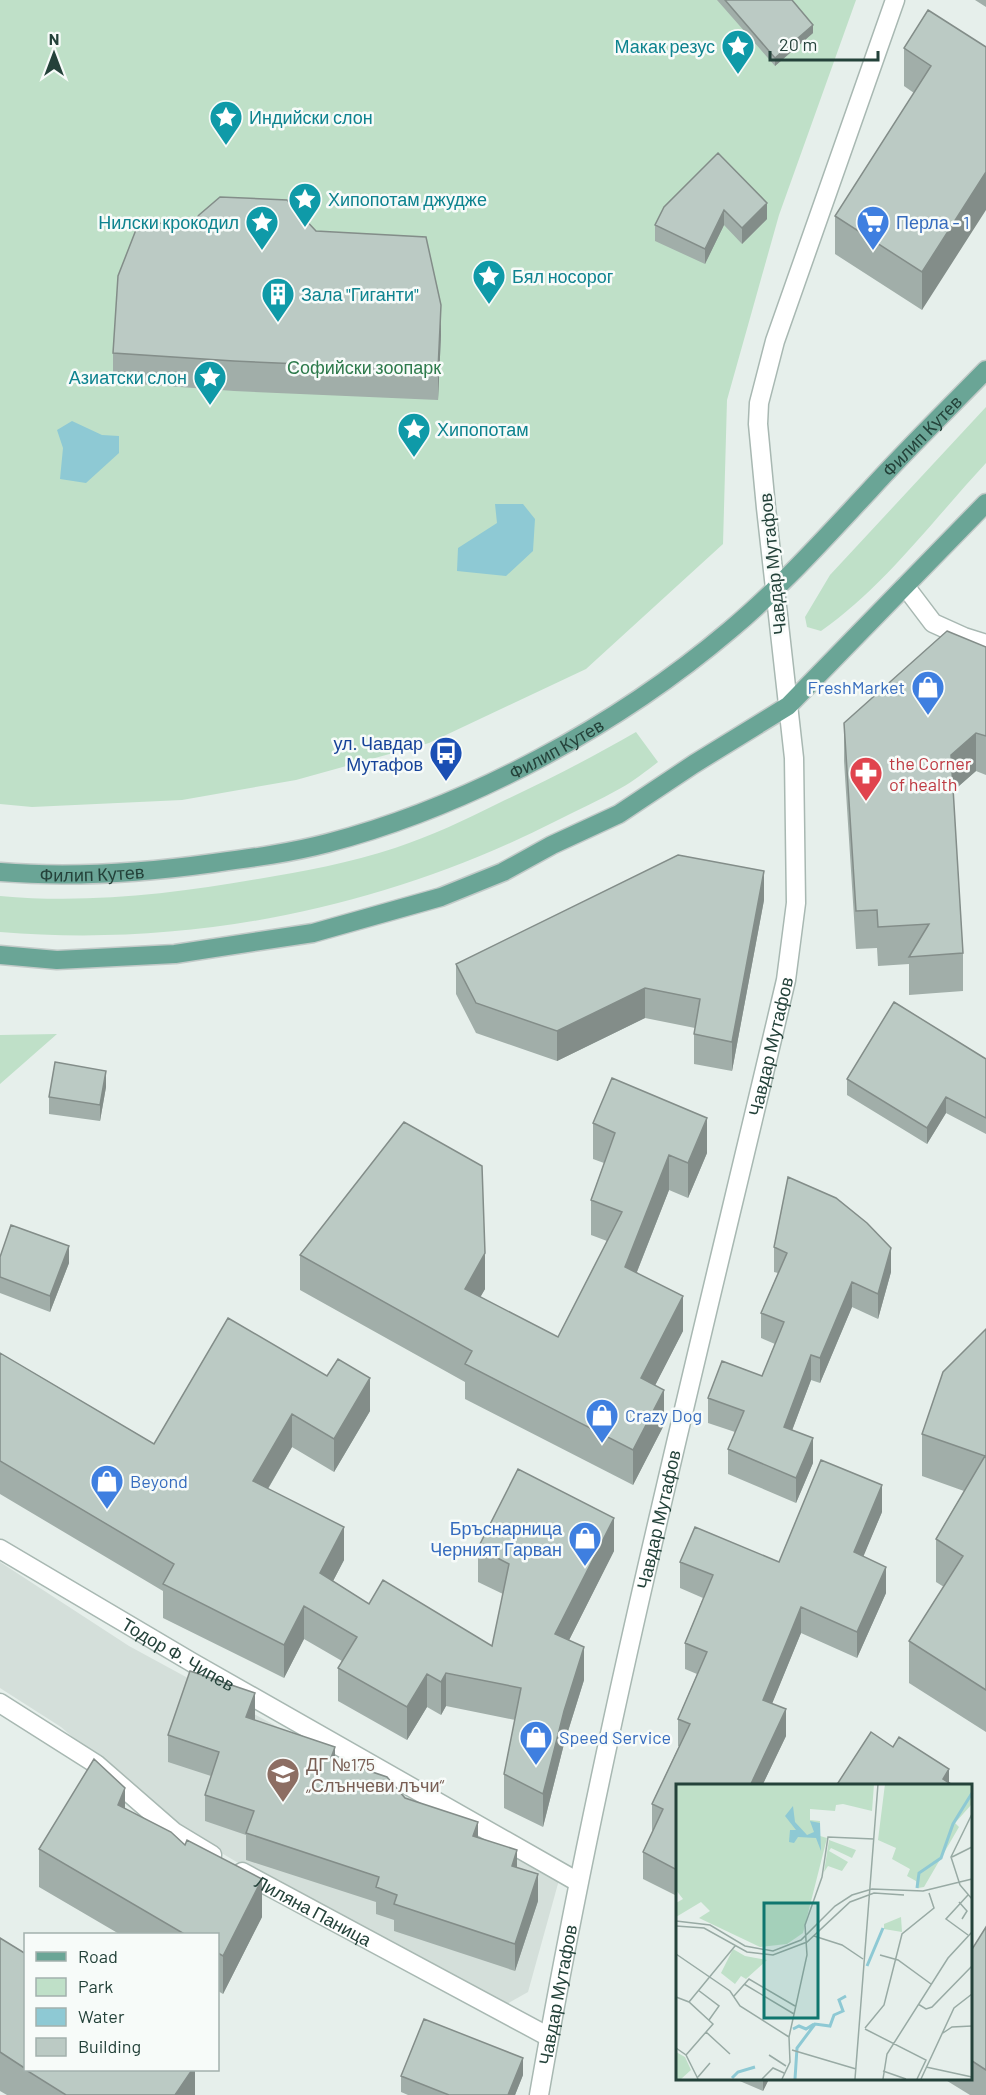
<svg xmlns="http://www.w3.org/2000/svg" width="986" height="2095" font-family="Barlow,sans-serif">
  <rect width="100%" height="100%" fill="#e6efeb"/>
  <!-- built -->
  <path fill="#d4dfda" d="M0,1562L129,1646L559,1880L528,1992L505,2005L295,1896L177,1827L61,1727L0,1688Z"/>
  <!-- green -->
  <path fill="#bfe0c8" d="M0,0H856L779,215L727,400L723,544L586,669L429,743L296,780L182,800L32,807L0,804Z
    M986,407V463C934,519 884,587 821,631L807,627L805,617L830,575Z
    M636,732L658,762C646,771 634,781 621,788C600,800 577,810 556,821C386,908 190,948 0,932V896C86,904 173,894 258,879C304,871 350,863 395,848C431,836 465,820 499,803C546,781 591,758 636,732Z
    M57,1034L0,1084V1035Z"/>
  <!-- water -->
  <path fill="#8ec9d4" d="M72,421L102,435L119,436V453L86,483L60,479L63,448L57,430Z
    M495,504H523L535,519L533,551L506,576L457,571L458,548L497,523Z"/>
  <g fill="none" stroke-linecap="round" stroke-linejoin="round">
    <defs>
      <g id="minor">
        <path d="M905,586L933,623L964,637L986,644"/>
        <path id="s1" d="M0,1549L193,1663L578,1882"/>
        <path d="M0,1703L96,1764L174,1832L212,1855"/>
        <path id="s2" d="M242,1872L549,2037"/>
        <path id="s3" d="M539,2095C604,1720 699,1351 786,980L796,903L794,758L766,508L758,424L759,403L775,341L895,0"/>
      </g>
      <g id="primary">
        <path id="s4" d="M0,872C72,878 143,873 214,863C252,858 290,853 328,843C469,806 618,725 730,630C780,588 824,539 869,491C906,450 947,410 986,370"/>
        <path d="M0,955L57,960L175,954L313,933L441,897L503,872L552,845L619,814L694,764L788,706L986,503"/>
      </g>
    </defs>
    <!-- minor casing -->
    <use href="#minor" stroke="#a8b8b2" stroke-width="21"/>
    <!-- primary casing -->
    <use href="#primary" stroke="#c2cac8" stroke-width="21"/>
    <!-- minor -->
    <use href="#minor" stroke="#fff" stroke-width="18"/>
    <!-- primary -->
    <use href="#primary" stroke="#6aa596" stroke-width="18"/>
  </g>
  <!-- wall -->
  <path fill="#a1aea9" d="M717,0H792L813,33L775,66Z
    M975,0H986V7Z
    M986,47L922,310L835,254V216L914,93L904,86V48Z
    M718,153L767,219L742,244L724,225L705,264L655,241V225Z
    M316,231L441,335L438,400L234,391L113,382V353Z
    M986,647V775L976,771L953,791L963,953V991L909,995V964L878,966L877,948L856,949L844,761V723Z
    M764,900L732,1071L694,1064V1034L695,1028L645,1018L557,1061L476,1033L456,994V964Z
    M986,1059V1134L946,1113L927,1144L847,1095V1079Z
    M106,1087L100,1121L49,1114V1097Z
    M593,1123L707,1153L688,1198L669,1190L637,1272L683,1331L655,1385L664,1425L633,1485L465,1399V1382L300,1290V1255L485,1289L480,1297L558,1337L607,1241L591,1235V1200L604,1163L593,1159Z
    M774,1247L891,1272L878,1319L852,1307L820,1383L811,1380L792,1430L813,1463L796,1503L728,1474V1449L735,1432L708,1423V1398L762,1376L775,1344L761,1338V1313L778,1273L774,1272Z
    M0,1257L69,1263L50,1312L0,1293Z
    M228,1318L370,1411L334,1472L292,1447L268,1489L344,1560L333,1581L369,1604L492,1646L503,1594L478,1582V1548L614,1551L569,1640L584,1680L564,1744L543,1827L504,1808V1774L515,1720L446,1706L441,1715L427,1707L407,1740L338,1701V1668L342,1661L304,1639L284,1678L163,1618V1591L0,1494V1353L154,1444Z
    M986,1329V1732L909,1683V1641L944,1587L936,1582V1539L964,1491L922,1476V1434Z
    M882,1512L863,1556L886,1593L857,1658L801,1633L772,1703L786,1736L762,1786H677V1896L643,1879V1852L653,1831L652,1830V1804L679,1746H678V1719L697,1674L685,1669V1643L703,1598L680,1588V1562H779Z
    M255,1720L335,1759L478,1838L517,1867L538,1901L515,1971L394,1931V1920L376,1914V1902L246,1860V1835L205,1821V1795L211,1776L168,1762V1735Z
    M125,1808L262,1917L223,1994L218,1991V1935H121L39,1887V1849Z
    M986,1927V2095H970L944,2079H969V1954Z
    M0,1938L26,1954V2070H195V2095H7L0,2091Z
    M523,2075L515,2095H408L401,2092V2076Z
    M735,2079H769L763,2091Z"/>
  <!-- shaded-wall -->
  <path fill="#838d89" d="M813,25V33L775,66V58Z
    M986,172V210L922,310V272Z
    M767,203V219L742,244V228Z
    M724,210V225L705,264V249Z
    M441,305V335L438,400V370Z
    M976,733V771L951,793V755Z
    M764,871V900L732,1071V1042Z
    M645,988V1018L557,1061V1031Z
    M106,1071V1087L100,1121V1105Z
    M946,1097V1113L927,1144V1128Z
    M707,1118V1153L688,1198V1163Z
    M669,1155V1190L625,1302V1267Z
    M69,1246V1263L50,1312V1296Z
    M891,1248V1272L878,1319V1294Z
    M485,1253V1289L465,1324V1289Z
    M852,1282V1307L820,1383V1358Z
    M683,1296V1331L641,1413V1378Z
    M811,1355V1380L784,1452V1427Z
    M370,1378V1411L334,1472V1439Z
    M664,1390V1425L633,1485V1450Z
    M292,1414V1447L253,1514V1481Z
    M813,1438V1463L796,1503V1478Z
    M882,1485V1512L854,1579V1552Z
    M614,1518V1551L555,1668V1634Z
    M344,1527V1560L320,1606V1573Z
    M886,1567V1593L857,1658V1632Z
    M304,1606V1639L284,1678V1645Z
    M801,1607V1633L763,1726V1700Z
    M584,1647V1680L564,1744L543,1827V1794L564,1711Z
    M446,1673V1706L441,1715V1682Z
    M427,1674V1707L407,1740V1707Z
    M255,1693V1719L246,1744V1717Z
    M786,1709V1736L762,1786H750Z
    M335,1747V1773L331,1758Z
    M949,1769V1786L943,1779Z
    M125,1788V1826L118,1805Z
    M478,1822V1849L473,1836Z
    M517,1850V1877L512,1866Z
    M538,1874V1901L515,1971V1944Z
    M262,1879V1917L223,1994V1956Z
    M523,2058V2075L515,2095H508Z
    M192,2070H195V2095H175Z
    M763,2079H769L763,2091Z"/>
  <!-- building -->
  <path fill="#bbcac4" stroke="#838d89" stroke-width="1.5" d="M725,0H792L813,25L775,58Z
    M928,10L986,47V172L922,272L835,216L931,66L904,48Z
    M718,153L767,203L742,228L724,210L705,249L655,225L664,207Z
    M220,197L287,200L316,231L426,237L441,305L438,370L234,361L113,353L118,276L139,222L191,225L199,215Z
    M947,631L986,647V736L976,733L951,755L963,953L909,957L929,924L878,927L877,910L856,911L844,723Z
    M678,855L764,871L732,1042L694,1034L700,999L645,988L557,1031L476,1003L456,964Z
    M894,1002L986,1059V1118L946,1097L927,1128L847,1079Z
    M55,1062L106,1071L100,1105L49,1097Z
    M612,1078L707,1118L688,1163L669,1155L625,1267L683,1296L641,1378L664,1390L633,1450L465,1364L472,1351L300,1255L404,1122L482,1166L485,1253L465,1289L558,1337L622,1212L591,1200L615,1133L593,1123Z
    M788,1177L836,1198L867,1223L891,1248L878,1294L852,1282L820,1358L811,1355L784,1427L813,1438L796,1478L728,1449L744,1411L708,1398L722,1361L762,1376L784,1322L761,1313L787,1253L774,1247Z
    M11,1225L69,1246L50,1296L0,1277V1257Z
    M228,1318L327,1376L338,1359L370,1378L334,1439L292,1414L253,1481L344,1527L320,1573L369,1604L383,1580L492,1646L509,1564L478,1548L518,1469L614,1518L555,1634L584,1647L564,1711L543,1794L504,1774L521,1688L446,1673L441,1682L427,1674L407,1707L338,1668L357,1637L304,1606L284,1645L163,1584L174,1564L0,1461V1353L154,1444Z
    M986,1329V1690L909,1641L963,1556L936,1539L985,1456L922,1434L943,1372Z
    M821,1460L882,1485L854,1552L886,1567L857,1632L801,1607L763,1700L786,1709L750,1786H677V1870L643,1852L663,1809L652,1804L690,1724L678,1719L707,1652L685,1643L713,1575L680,1562L695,1527L779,1562Z
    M190,1671L255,1693L246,1717L335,1747L331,1758L387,1777L405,1798L478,1822L473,1836L517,1850L512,1866L538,1874L515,1944L394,1904L397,1895L376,1887L379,1877L246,1833L254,1811L205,1795L219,1752L168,1735Z
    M871,1732L893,1747L899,1737L949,1769L943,1779L954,1786H836Z
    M94,1759L125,1788L118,1805L171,1832L185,1845L187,1840L262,1879L223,1956L218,1953V1935H186L39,1849Z
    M986,1927V2070L969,2059V1954Z
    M0,1938L26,1954V2069L0,2052Z
    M424,2019L523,2058L508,2095H449L401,2076Z
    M26,2070H192L175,2095H66Z"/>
  <!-- icons -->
  <defs>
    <symbol id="sight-pin" viewBox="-11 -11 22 30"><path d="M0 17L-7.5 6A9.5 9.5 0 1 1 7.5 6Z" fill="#0f9aa8" stroke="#f7fbf9"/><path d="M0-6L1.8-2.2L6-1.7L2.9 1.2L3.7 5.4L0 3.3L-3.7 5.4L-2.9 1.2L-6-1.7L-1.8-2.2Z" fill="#fff"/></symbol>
    <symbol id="supermarket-pin" viewBox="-11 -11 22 30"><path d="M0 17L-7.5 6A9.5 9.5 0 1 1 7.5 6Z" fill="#3f7fe0" stroke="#f7fbf9"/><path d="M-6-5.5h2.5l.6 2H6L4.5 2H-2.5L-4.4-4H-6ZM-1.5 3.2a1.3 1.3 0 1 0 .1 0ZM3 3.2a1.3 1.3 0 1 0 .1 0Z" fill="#fff"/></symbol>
    <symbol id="building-pin" viewBox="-11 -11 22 30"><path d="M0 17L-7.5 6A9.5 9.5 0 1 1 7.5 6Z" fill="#0f9aa8" stroke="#f7fbf9"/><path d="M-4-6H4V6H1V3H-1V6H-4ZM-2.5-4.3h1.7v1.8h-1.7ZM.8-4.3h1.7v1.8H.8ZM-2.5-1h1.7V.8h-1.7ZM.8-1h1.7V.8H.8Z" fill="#fff"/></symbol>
    <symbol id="shop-pin" viewBox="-11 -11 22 30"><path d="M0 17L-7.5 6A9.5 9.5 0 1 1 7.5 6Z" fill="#3f7fe0" stroke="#f7fbf9"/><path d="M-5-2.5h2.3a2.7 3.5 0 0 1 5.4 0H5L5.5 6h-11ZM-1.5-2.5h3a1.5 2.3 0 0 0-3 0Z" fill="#fff"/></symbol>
    <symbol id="bus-pin" viewBox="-11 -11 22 30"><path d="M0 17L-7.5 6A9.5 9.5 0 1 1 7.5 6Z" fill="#1a4fb4" stroke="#f7fbf9"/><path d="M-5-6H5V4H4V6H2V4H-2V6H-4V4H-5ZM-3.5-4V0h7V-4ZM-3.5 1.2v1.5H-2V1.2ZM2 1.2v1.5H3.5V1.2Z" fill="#fff"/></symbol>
    <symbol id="pharmacy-pin" viewBox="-11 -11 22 30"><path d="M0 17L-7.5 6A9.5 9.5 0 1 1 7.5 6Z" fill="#e0444e" stroke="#f7fbf9"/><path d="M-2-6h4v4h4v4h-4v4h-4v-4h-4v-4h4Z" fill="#fff"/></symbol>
    <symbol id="school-pin" viewBox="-11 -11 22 30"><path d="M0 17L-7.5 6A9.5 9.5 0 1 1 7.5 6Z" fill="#8d6e63" stroke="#f7fbf9"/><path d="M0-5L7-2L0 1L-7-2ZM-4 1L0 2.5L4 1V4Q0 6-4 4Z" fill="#fff"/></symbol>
  </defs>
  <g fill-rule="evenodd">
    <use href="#sight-pin" x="719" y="27" width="38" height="52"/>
    <use href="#sight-pin" x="207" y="98" width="38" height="52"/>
    <use href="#sight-pin" x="286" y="180" width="38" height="52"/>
    <use href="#sight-pin" x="243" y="203" width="38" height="52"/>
    <use href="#supermarket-pin" x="854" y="203" width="38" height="52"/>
    <use href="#sight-pin" x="470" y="257" width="38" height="52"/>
    <use href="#building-pin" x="259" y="275" width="38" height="52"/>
    <use href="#sight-pin" x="191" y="358" width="38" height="52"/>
    <use href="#sight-pin" x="395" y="410" width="38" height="52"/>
    <use href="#shop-pin" x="909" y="668" width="38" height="52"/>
    <use href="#bus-pin" x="427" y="734" width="38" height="52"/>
    <use href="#pharmacy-pin" x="847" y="754" width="38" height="52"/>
    <use href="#shop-pin" x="583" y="1396" width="38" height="52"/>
    <use href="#shop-pin" x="88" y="1462" width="38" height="52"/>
    <use href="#shop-pin" x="566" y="1519" width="38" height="52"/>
    <use href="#shop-pin" x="517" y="1718" width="38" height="52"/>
    <use href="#school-pin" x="264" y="1755" width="38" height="52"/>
  </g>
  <g text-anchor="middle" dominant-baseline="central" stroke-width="5" stroke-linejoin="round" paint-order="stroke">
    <!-- culture labels -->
    <g font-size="18" fill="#0d838f" stroke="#f7fbf9" text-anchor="start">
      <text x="715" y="46" text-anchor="end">Макак резус</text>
      <text x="249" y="117">Индийски слон</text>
      <text x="328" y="199">Хипопотам джудже</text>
      <text x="239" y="222" text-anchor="end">Нилски крокодил</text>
      <text x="512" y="276">Бял носорог</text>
      <text x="301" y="294">Зала "Гиганти"</text>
      <text x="187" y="377" text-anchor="end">Азиатски слон</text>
      <text x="437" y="429">Хипопотам</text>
    </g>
    <!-- shop labels -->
    <g font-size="18" fill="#366cbe" stroke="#f7fbf9" text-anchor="start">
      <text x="896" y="222">Перла - 1</text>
      <text x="905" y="687" text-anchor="end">FreshMarket</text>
      <text x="625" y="1415">Crazy Dog</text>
      <text x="130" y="1481">Beyond</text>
      <text x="562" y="1528" text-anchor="end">Бръснарница<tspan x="562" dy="21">Черният Гарван</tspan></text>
      <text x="559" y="1737">Speed Service</text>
    </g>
    <!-- park labels -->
    <g font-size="18" fill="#2d7a4b" stroke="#f7fbf9">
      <text x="364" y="367">Софийски зоопарк</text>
    </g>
    <!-- street labels -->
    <g font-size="18" fill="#24423a" stroke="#f7fbf9">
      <text stroke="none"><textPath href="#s4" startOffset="1062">Филип Кутев</textPath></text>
      <text transform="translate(772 564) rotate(-96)">Чавдар Мутафов</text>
      <text stroke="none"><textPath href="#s4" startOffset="578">Филип Кутев</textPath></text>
      <text stroke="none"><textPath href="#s4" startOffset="92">Филип Кутев</textPath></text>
      <text stroke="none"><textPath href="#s3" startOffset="1074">Чавдар Мутафов</textPath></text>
      <text stroke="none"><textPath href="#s3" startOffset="588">Чавдар Мутафов</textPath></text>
      <text stroke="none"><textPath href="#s1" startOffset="207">Тодор Ф. Чипев</textPath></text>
      <text stroke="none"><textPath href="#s2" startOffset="81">Лиляна Паница</textPath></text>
      <text stroke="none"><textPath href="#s3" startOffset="102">Чавдар Мутафов</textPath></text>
    </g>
    <!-- transit labels -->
    <g font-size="18" fill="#164399" stroke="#f7fbf9" text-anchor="end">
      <text x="423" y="743">ул. Чавдар<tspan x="423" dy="21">Мутафов</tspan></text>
    </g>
    <!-- health labels -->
    <g font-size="18" fill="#be3a42" stroke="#f7fbf9" text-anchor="start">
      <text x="889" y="763">the Corner<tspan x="889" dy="21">of health</tspan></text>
    </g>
    <!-- education labels -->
    <g font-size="18" fill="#785e54" stroke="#f7fbf9" text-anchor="start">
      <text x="306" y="1764">ДГ №175<tspan x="306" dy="21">„Слънчеви лъчи“</tspan></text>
    </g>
  </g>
  <!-- overview -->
  <g transform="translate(676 1784)">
    <rect width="296" height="296" fill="#e6efeb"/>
    <path d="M0,0H198L196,27L167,20L160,21L159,27L134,25V36L144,37V52L151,54L127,149L111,160L84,163L23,134L34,127L25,118L0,133V119L7,115L0,106ZM209,0H295V21L279,39L283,43L248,103L242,104L240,97L231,92L234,85L216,75L220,64L202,56ZM153,56L180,66L176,74L155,64L153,67L172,78L166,87L152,82L148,88ZM225,133L226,148L208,145V140ZM57,165L69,172L91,176L70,195L65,192L59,200L45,189ZM0,268L9,273L15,286L5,295H0Z" fill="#bfe0c8"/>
    <path d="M117,22L119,38L131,51L138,48L134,37L144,39L145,67L140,54L122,53L118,59L113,58L114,46H120L109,32Z" fill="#8ec9d4"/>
    <path fill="none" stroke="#8ec9d4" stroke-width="3" d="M241,104L243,89L265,74L277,40L296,9M191,182L207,144M117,245L123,242L130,245L138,240M56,294L62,288L79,283M119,295L121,264L139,240L154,242L158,231L167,227L163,216L170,212"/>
    <path fill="none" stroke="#98aaa4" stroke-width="1.5" d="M296,30L275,73L284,101L296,115M276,73L296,63M283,118L291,127L286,135M0,137L34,141L69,162L97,167L125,156L159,122L176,111L196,105L247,107L296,95M0,142L28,144L71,168L97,171L131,158L174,118L198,109L228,111M292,151L270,135L292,111M138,152L166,161L187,175M0,170L54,207L64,222L113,253M204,171L222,176L255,200M68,200L118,230M22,206L43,222L33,236M58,212L73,195L119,222M0,213L13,218L37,240L10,271M13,218L59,162M242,220L250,225L256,223L296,182M189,244L208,221L226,150L258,124L253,109M189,245L250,276L241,295M30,248L54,270M267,249L276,243L296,242M0,264L10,271L22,295M116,266L180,285M93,271L110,282M250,283L296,293M207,287L230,295M22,293L34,279M86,295L97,284L108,289M106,295L114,278L113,253L131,171L129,141L146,93L152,53L198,55M179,295L202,0M207,295L211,270L272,174L296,148M245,295L278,224L296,210"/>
    <path fill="#0f766e" fill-opacity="0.15" stroke="#0f766e" stroke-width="3" d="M88,119H142V234H88Z"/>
    <rect width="296" height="296" fill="none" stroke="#24423a" stroke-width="3"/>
  </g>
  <!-- legend -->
  <rect x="24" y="1933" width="195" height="138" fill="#f7fbf9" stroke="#a3b1ad" stroke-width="1.5"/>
  <rect x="36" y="1952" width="30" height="9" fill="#6aa596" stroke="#a3b1ad" stroke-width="1.5"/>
  <text x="78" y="1963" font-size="18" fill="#24423a">Road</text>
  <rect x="36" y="1978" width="30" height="18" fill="#bfe0c8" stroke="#a3b1ad" stroke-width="1.5"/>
  <text x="78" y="1993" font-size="18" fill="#24423a">Park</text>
  <rect x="36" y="2008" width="30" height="18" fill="#8ec9d4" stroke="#a3b1ad" stroke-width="1.5"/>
  <text x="78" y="2023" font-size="18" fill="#24423a">Water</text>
  <rect x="36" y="2038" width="30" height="18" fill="#bbcac4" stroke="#a3b1ad" stroke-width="1.5"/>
  <text x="78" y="2053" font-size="18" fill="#24423a">Building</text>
  <!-- north arrow -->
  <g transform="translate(54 54)" stroke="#f7fbf9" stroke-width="4.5" paint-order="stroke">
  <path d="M0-4.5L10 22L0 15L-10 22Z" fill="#24423a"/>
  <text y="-9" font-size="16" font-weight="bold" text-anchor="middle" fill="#24423a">N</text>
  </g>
  <!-- scale -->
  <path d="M770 51v9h108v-9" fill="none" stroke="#24423a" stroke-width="3"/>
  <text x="779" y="51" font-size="18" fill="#24423a" stroke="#f7fbf9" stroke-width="4.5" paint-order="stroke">20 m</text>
</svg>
